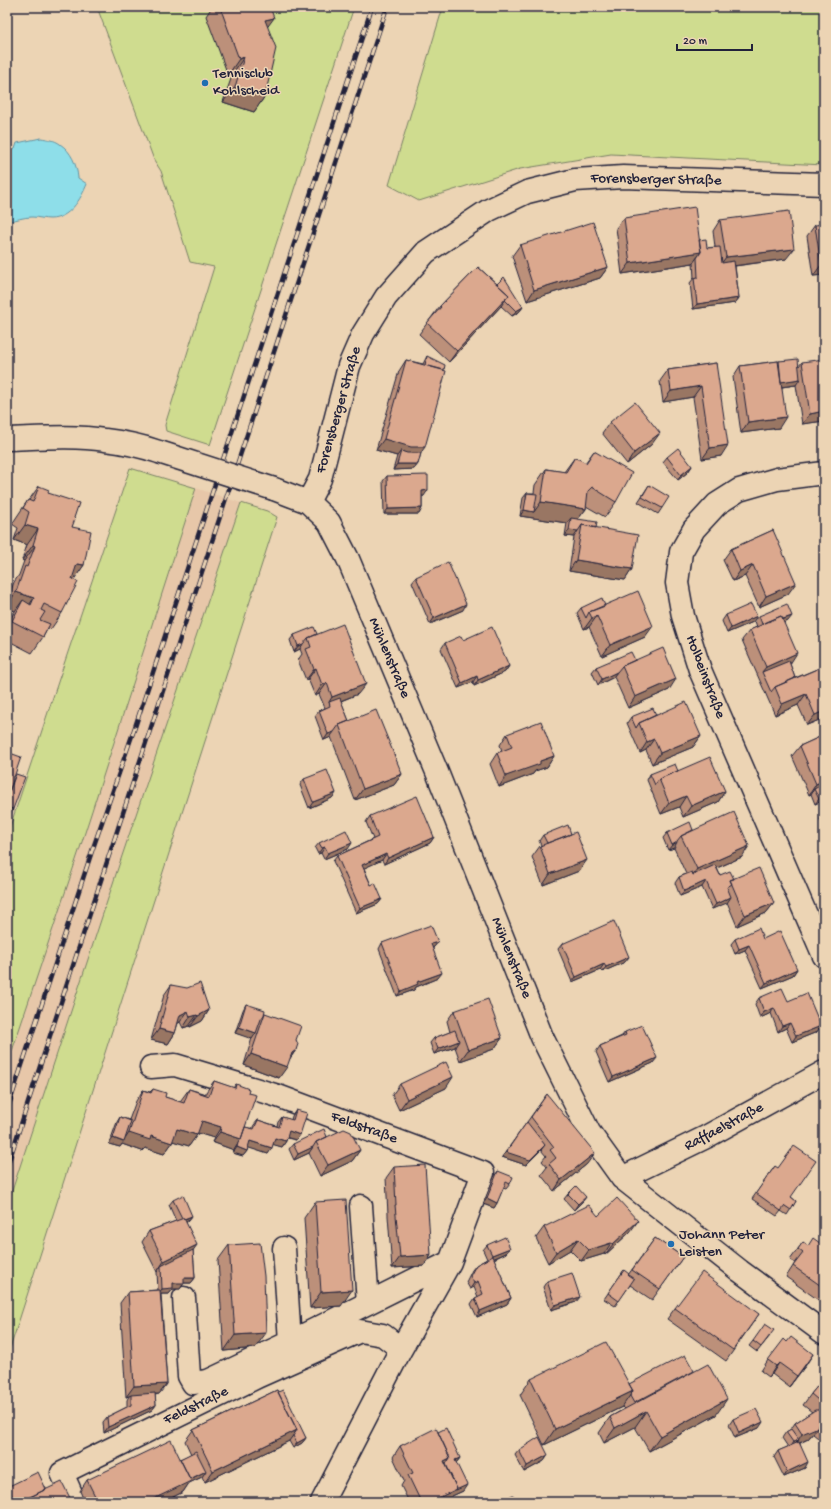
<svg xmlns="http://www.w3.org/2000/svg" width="831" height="1509" font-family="'Gochi Hand',sans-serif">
  <rect width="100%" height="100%" fill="#ecd4b4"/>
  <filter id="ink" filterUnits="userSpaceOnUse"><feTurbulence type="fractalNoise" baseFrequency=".025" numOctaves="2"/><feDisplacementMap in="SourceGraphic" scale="8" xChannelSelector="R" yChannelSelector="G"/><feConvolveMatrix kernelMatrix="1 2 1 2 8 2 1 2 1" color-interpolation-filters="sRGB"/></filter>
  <g filter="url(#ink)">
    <!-- built -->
    <path fill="#e7c7a9" d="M196,488L241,503L120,862L7,1206V1066L80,848Z"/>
    <!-- green -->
    <path fill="#cfdc8f" stroke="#787f65" d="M97,7H354L210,445L166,431L165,425L214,267L190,262L161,171L154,160Z
      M443,7H824V165L611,154L520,169L419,201L389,185Z
      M130,468L196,488L80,848L7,1066V836L59,679Z
      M241,503L267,511L277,517L7,1358V1206L120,862Z"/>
    <!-- water -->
    <path fill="#8edee9" stroke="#6393a3" d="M41,138C47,139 55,140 60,144C71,151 77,165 78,178L87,184C81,199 69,219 50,219C44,219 38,217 32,217C24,217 15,220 7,222V152L15,149L17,143Z"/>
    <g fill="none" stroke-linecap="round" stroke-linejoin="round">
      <defs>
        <path id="street" d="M7,439C39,438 73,435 105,440C123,442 141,446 159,452
          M824,473L777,479L739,490L717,504L694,529L681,552L677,583L683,616L700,670L824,956
          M274,489L308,502L329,522L348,559L437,772L542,1037L589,1132L622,1178L740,1271L824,1333
          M308,502L320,479L349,366L363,334L386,297L426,252L489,210L527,192L575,180L623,177L824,184
          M151,1067L175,1065L278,1096L483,1173L450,1262L401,1349L322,1502
          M622,1178L706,1137L824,1072
          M361,1206L368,1303
          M284,1248L290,1342
          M184,1298L189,1376L193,1383L208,1381L290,1342L450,1262
          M74,1500L62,1473L259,1376L360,1331L383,1335L401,1349"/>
      </defs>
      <!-- street casing -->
      <use href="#street" stroke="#22223b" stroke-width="25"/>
      <!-- street -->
      <use href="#street" stroke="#ecd4b4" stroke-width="22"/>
      <defs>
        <path id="rail" d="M7,1111L92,851L135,727L372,7
          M7,1167L387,7"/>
      </defs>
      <!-- rail casing -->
      <use href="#rail" stroke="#22223b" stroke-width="4.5"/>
      <!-- rail -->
      <use href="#rail" stroke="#ecd4b4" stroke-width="3" stroke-dasharray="9" stroke-linecap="butt"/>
      <defs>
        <path id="street-bridge" d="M159,452L274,489"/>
      </defs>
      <!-- street-bridge casing -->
      <use href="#street-bridge" stroke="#22223b" stroke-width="25" stroke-linecap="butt"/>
      <!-- street-bridge -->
      <use href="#street-bridge" stroke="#ecd4b4" stroke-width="22"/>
    </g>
    <!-- wall -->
    <path fill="#bc907a" stroke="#22223b" d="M212,7H270L267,27L265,96L254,112L223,102L233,73L228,75L206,16Z
      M624,218L699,240L707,248L715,247L713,231L720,220L786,259L735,266L739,298L735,303L693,309L690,283L694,278L693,263L622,274L616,228Z
      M815,225L824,275L813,276L807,236Z
      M520,245L608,267L600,278L527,301L512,256Z
      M478,267L523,307L519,312L512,316L501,306L449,362L419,334L440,306Z
      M427,356L421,453L418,464L414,469L393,470L397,456L376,450L399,371L406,360L423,364Z
      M779,361L799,366L802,362L824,421L802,424L796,385L782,387L779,428L741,433L733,377L740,366Z
      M716,363L721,456L702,459L693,397L663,402L660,381L668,370Z
      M610,422L652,444L627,464L602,433Z
      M594,451L616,502L605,517L586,506V509L578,519L596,528L632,569L625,580L569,571L574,537L565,536L567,523L520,516L523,498L527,493H534L535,485L546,469L564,472L575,457L585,463Z
      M667,457L692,466L688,472L678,480L663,462Z
      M387,476L424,496H422V508L419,514H384L383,481Z
      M649,485L662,508L658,514L638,502Z
      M39,486L48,493L74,518L72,527L84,565L73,580L62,613L51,629L48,628L43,637L32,653L7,640V626L12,616L15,611L7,608V602L14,582L19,575L24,561L22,560L27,545L14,540L18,528L12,524L28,500H29Z
      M773,530L788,594L759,607L745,576L733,581L723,560L731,549Z
      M416,577L463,610L430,624L412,582Z
      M605,606L645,637L602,656L589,627L584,629L577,613L581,608Z
      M726,615L753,622L727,633L722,621Z
      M759,616L788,621L784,623L790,664L795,678L824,666V718L807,725L798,705L775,715L742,640L750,630L757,627L755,621Z
      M317,634L358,694L341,701L349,721L402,774L394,785L355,800L331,737L324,740L315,716L319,711L325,708L319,694L315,696L308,679L306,680L298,660L302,654L300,649L294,652L290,640L294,635Z
      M463,640L509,666L505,672L474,686L473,682L458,688L441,649L445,643Z
      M635,660L669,690L628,708L614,677L598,685L592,672L596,667Z
      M656,715L701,736L693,747L652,764L646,750L640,753L627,723L631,717Z
      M507,734L554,756L547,767L535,771L533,774L499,787L490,764L497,753L502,751L500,745Z
      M824,735V800L815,804L811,794L809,795L792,756L800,746Z
      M678,771L725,791L718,802L683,817L679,807L661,814L647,780L650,774Z
      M304,779L336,793L332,798L309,808L300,785Z
      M824,813V829L820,819Z
      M370,816L434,837L430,843L384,864L382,860L364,868L371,885L382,899L378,904L356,913L333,861L337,856L373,839L366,822Z
      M693,830L742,857L717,868L720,875L734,879L774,903L766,913L737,926L727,902L712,909L702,887L680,896L675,883L679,877L686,874L674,848L668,850L663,838L667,833Z
      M543,835L579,871L543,885L532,857L540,846L541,845L539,841Z
      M319,843L348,849L324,859L321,853L318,854L315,848Z
      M735,939H763L797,969L793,975L762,988L745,950L735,954L731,944Z
      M438,942L434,947L433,948L438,978L416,987L414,990L397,996L379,949L382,943Z
      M562,944L625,962L602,972L600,970L572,982L558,949Z
      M171,985L209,1010L202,1021L190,1027L189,1026L183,1028L180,1022L178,1023L175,1033L168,1044L151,1040L164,995Z
      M759,998L817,1032L792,1042L786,1028L778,1032L771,1013L760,1018L755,1004Z
      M246,1004L264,1015L296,1040V1050L289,1060L279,1078L244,1065L252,1038L235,1033L243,1010Z
      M454,1011L502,1038L494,1049L460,1061L455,1047L434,1054L430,1043L434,1038L450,1032L447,1021Z
      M625,1032L653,1063L609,1082L596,1052L600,1046L622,1036Z
      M214,1081L233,1088L236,1084L248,1093L245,1127L252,1129L254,1125L258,1120L277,1126L278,1122L282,1117L291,1120L292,1116L296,1110L300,1135L296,1140L287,1138L286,1141L282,1147L273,1144L268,1154L248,1147L247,1151L243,1156L233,1153L234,1149V1150L212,1142L214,1138L198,1133L189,1146L173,1141L172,1143L164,1154L145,1148L142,1151L122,1144L120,1147L109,1144L117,1122L120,1117L129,1120L136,1101L143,1090L150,1092L153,1089L165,1097L180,1102L181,1100L189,1089L206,1094V1092Z
      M400,1084L446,1088L399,1110L392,1095Z
      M547,1094L587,1164L554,1191L541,1175L547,1167L542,1161L546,1156L541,1150L526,1165L502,1157Z
      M327,1137L360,1150L352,1161L320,1176L309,1153L294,1160L289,1149L293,1144Z
      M775,1166L791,1197L796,1201L787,1215L781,1211L777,1216L752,1199Z
      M394,1167L431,1255L424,1266L392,1268L388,1216V1214L386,1178Z
      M498,1171L510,1184L506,1189L503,1188L497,1203L494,1208L483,1204L494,1177Z
      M568,1194L586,1197L582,1202L574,1210L564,1199Z
      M173,1200L192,1216L188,1221L186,1222L193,1250L195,1278L191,1283H184L180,1289H173L169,1294H161L167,1384L159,1394L155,1395L156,1405L152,1410L104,1433L103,1422L107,1417L127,1407V1400L129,1396L126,1397L120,1303L128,1292L158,1290L157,1272L142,1242L149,1231L176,1221L169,1205Z
      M315,1202L341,1306L310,1308L304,1218Z
      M598,1216L630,1232L605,1255L604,1254L581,1261L570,1250L548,1263L536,1238L544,1227Z
      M655,1238L683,1257L652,1300L630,1285L615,1306L604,1299L624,1270L628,1275Z
      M803,1242L808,1246H824V1304L786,1277L795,1263L790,1260Z
      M229,1245L255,1348L224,1351L218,1260Z
      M487,1245L510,1248L506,1253L494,1259L511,1298L507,1304L477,1317L471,1304L475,1298L478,1297L474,1287L470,1289L466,1282L472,1270L476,1265L487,1259L483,1250Z
      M547,1281L576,1302L551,1310L543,1287Z
      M675,1308L759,1314L726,1361L667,1319Z
      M770,1336L757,1352L749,1346L753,1341Z
      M787,1342L806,1365L789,1387L772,1374L769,1377L761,1371L768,1360Z
      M824,1378V1431L818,1438L813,1434L814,1432L808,1439L800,1443L805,1468L784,1477L774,1457L778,1451L788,1447L782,1438L786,1432L791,1429L795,1423L812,1412L803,1405L811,1394Z
      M531,1379L629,1384L716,1415L649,1451L635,1427L604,1443L599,1433L610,1417L624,1409L622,1407L544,1445L520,1395Z
      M277,1390L306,1438L302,1443L293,1448L289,1441L205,1482L202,1477L189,1483L183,1492L163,1502H82L84,1501L80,1491L87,1480L180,1459L191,1454L185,1441L193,1430Z
      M733,1419L759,1428L735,1438L729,1425Z
      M438,1432L460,1458L456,1463L463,1491L452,1496L450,1500L445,1502H409L401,1486L404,1481L393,1457L400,1446Z
      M519,1450L548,1455L544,1461L524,1472L515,1455Z
      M7,1487L46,1489L72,1502H8L7,1500Z"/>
    <!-- shaded-wall -->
    <path fill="#997663" stroke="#22223b" d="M274,18L263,33L265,20Z
      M244,57L233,73L228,75L239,59Z
      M235,87L265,96L254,112L223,102Z
      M794,249L786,259L718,268L726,257Z
      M701,252L693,263L622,274L630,263Z
      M821,265H824V275L813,276Z
      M608,267L600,278L527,301L534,290Z
      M509,295L501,306L449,362L457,351Z
      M739,298L735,303L693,309L697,304Z
      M523,307L519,312L512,316L516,311Z
      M800,379L796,385L773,388L777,382Z
      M701,386L693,397L663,402L671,391Z
      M824,411V421L802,424L810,414Z
      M786,417L779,428L741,433L748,422Z
      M660,433L652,444L627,464L634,453Z
      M384,439L425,447L417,458L401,451L397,456L376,450Z
      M728,445L721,456L702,459L710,448Z
      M397,464H418L414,469L393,470Z
      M692,466L688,472L678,480L681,475Z
      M428,490L424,496H418L422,491Z
      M541,502L586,509L574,524L571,518L567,523L520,516L524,510L534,512Z
      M422,508L419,514H384L388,509Z
      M25,525L38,529L27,545L14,540Z
      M569,530L578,531L574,537L565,536Z
      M33,545L35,546L24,561L22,560Z
      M576,560L632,569L625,580L569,571Z
      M77,564L84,565L73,581L66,580Z
      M753,565L745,576L733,581L740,571Z
      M796,583L788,594L759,607L766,596Z
      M16,592L34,598L23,614V600L15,611L7,608V605Z
      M466,604L463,610L430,624L434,618Z
      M597,616L589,627L584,629L592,618Z
      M757,616L753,622L727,633L731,628Z
      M792,616L788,621L760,633L764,627Z
      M653,626L645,637L602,656L610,645Z
      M303,644L300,649L294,652L298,646Z
      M797,653L790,664L762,672L766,667Z
      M509,666L505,672L474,686L478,680Z
      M316,668L308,679L306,680L314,669Z
      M617,672L614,676V677L598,685L602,679Z
      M477,676L473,682L458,688L462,683Z
      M676,679L669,690L628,708L635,697Z
      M327,683L319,694L315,696L322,685Z
      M366,684L358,694L330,705L329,702L332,697Z
      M806,694L798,705L775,715L782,704Z
      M824,711V718L807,725L815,715Z
      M334,732L331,736V737L324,740L328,734Z
      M701,736L693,747L652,764L660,753Z
      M654,739L646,750L640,753L647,742Z
      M554,756L547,767L535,771L533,774L499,787L506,776L540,761Z
      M402,774L394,785L355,800L363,789Z
      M824,780V788L814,789L811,794L809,795L816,784Z
      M725,791L718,802L683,817L691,806Z
      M336,793L332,798L309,808L313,802Z
      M686,796L679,807L661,814L669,803Z
      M824,796V800L815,804L819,799Z
      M7,807L13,809L10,815L7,814Z
      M434,837L430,843L384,864L388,858Z
      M677,842L674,848L668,850L672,845Z
      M352,843L348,849L324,859L328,853Z
      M749,846L742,857L689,880L697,869Z
      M325,847L321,853L318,854L322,848Z
      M386,854L382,860L358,871L362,865Z
      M587,860L579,871L543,885L550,874Z
      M706,881L702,887L680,896L684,891Z
      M731,897L727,903L712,909L716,904Z
      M382,899L378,904L356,913L360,908Z
      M774,903L766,913L737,926L745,915Z
      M438,942L434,947L428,950L431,944Z
      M749,945L745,950L735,954L739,949Z
      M629,957L625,962L602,972L606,967Z
      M604,964L600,970L572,982L576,977Z
      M797,969L793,975L762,988L766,983Z
      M442,973L438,978L416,987L414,990L397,996L401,991L417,982Z
      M774,1008L771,1013L760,1018L764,1012Z
      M209,1010L202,1021L190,1027L198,1016Z
      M188,1011L180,1022L173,1026L180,1015Z
      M197,1015L189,1026L183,1028L190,1017Z
      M790,1023L786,1028L778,1032L782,1026Z
      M821,1026L817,1032L792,1042L796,1036Z
      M239,1027L256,1033L252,1039L235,1033Z
      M159,1029L175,1033L168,1044L151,1040Z
      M502,1038L494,1049L460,1061L468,1050Z
      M459,1041L455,1047L434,1054L438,1049Z
      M296,1050L288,1061L292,1053Z
      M251,1054L287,1067L279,1078L244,1065Z
      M657,1058L653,1063L609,1082L613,1077Z
      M453,1077L446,1088L399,1110L407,1099Z
      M202,1121L221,1127L214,1138L194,1132Z
      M177,1129L197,1135L189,1146L169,1140Z
      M289,1131L300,1135L296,1140L285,1137Z
      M220,1132L241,1139L234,1150L212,1142Z
      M129,1133L151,1136L172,1143L164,1154L145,1148L142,1151L122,1144L120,1147L109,1144L113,1138L123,1142Z
      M275,1138L286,1141L282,1147L271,1144Z
      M250,1141L272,1148L268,1154L246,1147Z
      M545,1145L541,1150L526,1165L502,1157L506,1152Z
      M237,1147L247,1151L243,1156L233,1153Z
      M313,1147L309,1153L294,1160L298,1154Z
      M360,1150L352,1161L320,1176L328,1165Z
      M595,1153L587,1164L554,1191L561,1180Z
      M586,1197L582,1202L574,1210L578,1204Z
      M487,1198L497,1203L494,1208L483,1204Z
      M192,1216L188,1221L179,1225L183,1220Z
      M638,1221L630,1232L605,1255L613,1244Z
      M578,1239L570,1250L548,1263L556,1252Z
      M611,1243L604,1254L581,1261L589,1250Z
      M197,1245L189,1256L161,1266L157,1272L164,1261Z
      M510,1248L506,1253L488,1261L492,1255Z
      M431,1255L424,1266L392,1268L400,1257Z
      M184,1278H195L191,1283H184L180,1289H173L169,1294H158L162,1289Z
      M478,1281L474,1287L470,1289L474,1283Z
      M352,1290L341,1306L310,1308L321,1292Z
      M580,1297L576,1302L551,1310L555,1305Z
      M511,1298L507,1304L477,1317L480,1311Z
      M266,1333L255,1348L224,1351L235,1335Z
      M813,1354L806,1365L789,1387Z
      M779,1363L772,1374L769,1377L776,1366Z
      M167,1384L159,1394L131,1396V1395L129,1396L126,1397L134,1386Z
      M633,1391L622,1407L544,1445L555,1429Z
      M727,1399L716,1415L649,1451L660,1436Z
      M156,1405L152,1410L104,1433L108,1427Z
      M646,1411L635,1427L604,1443L615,1428Z
      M824,1418V1420L808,1439L795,1445L802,1434Z
      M763,1422L759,1428L735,1438L739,1433Z
      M297,1430L289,1441L205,1482L213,1471Z
      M306,1438L302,1443L293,1448L297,1443Z
      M799,1440L795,1445L789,1448L793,1442Z
      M548,1455L544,1461L524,1472L527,1466Z
      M450,1458L442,1469L444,1461Z
      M460,1458L456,1463L455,1460Z
      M808,1462L805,1468L784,1477L787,1472Z
      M206,1471L202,1477L189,1483L183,1492L163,1502H147Z
      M467,1485L463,1491L452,1496L450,1500L445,1502H430L457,1489Z"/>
    <!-- building -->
    <path fill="#dba88e" stroke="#22223b" d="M220,7H270L274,18L265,20L276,48L265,96L235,87L244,57L239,59Z
      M695,207L701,252L630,263L624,218Z
      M789,211L794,249L726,257L720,220Z
      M593,222L608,267L534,290L520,245Z
      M824,224V265H821L815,225Z
      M706,239L707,248L720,247L722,263L734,261L739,298L697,304L694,278L698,277L697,258L701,252L699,240Z
      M478,267L509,295L457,351L427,323L441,307L440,306Z
      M504,277L523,307L516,311L505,300L509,295L497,284Z
      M427,356L445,365L444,370L425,365Z
      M798,359L800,379L781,382L779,361Z
      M824,359V411L810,414L802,362Z
      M406,360L446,371L425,447H411L384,439Z
      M778,361L786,417L748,422L740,366Z
      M716,363L728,445L710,448L701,386L671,391L668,370Z
      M635,402L660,433L634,453L610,422Z
      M678,448L692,466L681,475L667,457Z
      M401,451L407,453H421L418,464H397Z
      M594,451L632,473L616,502L592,487L588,491L586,509L541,502L546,469L566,472L575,457L586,463Z
      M428,475V490L422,491V508L388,509L387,476Z
      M649,485L669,497L662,508L642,497Z
      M39,486L49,490L48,493L79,503L74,518L75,519L72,527L91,531L84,565L77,564L72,579L78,582L62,613L44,604L41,610L45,612L40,620L50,624L43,637L12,621L23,600L31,605L34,598L16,592L25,566L27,567L35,546L33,545L38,529L25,525L29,512L23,508L28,500L33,502Z
      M527,493L537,494L534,512L524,510Z
      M571,518L597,522L596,528L582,525L578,531L569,530Z
      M582,525L638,535L632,569L576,560Z
      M773,530L796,583L766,596L753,565L740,571L731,549Z
      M448,562L466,604L434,618L416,577Z
      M638,591L653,626L610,645L597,616L592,618L589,612Z
      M602,598L605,606L589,612L586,618L581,608Z
      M751,604L757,616L731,628L726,615Z
      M787,604L792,616L783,619L781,616L762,624L759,616Z
      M781,616L797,653L766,667L750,630Z
      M343,624L366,684L332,697L327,683L322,685L316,668L314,669L306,649L311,647L308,638Z
      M314,627L317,634L308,638L303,644L298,646L294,635Z
      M492,627L509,666L478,680L477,676L462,683L445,643L461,636L463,640Z
      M663,648L676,679L635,697L622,666Z
      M631,652L635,660L622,666L617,672L602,679L596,667Z
      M789,661L795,678L775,687L771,692L762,672Z
      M824,666V711L815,715L806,694L782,704L775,687Z
      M340,698L349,721L339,725L334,732L328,734L319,711L330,706L329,702Z
      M686,702L701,736L660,753L654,739L647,742L639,723Z
      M653,708L656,715L639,723L636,728L631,717Z
      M376,710L402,774L363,789L339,725Z
      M541,721L554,756L540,761V764L506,776L497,753L512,747L507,734Z
      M824,735V780L816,784L800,746Z
      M7,752L21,757L9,792L7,791Z
      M710,757L725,791L691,806L686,796L669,803L659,779Z
      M675,764L678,771L659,779L655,785L650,774Z
      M327,770L336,793L313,802L304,779Z
      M16,774L25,777L13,809L7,807V795L9,792Z
      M824,784V796L819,799L814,789Z
      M417,796L434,837L388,858L386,854L362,865L371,885L375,883L382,899L360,908L337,856L378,837L370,816Z
      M734,812L749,846L697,869L681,836Z
      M690,822L693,830L681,836L677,841V842L672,845L667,833Z
      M568,825L571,834L547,843L543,835Z
      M346,830L352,843L328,853L325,847L322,848L319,843Z
      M576,832L587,860L550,874L540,846Z
      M715,865L720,875L730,871L734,879L730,880L732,884L727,887L731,897L716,904L706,881L684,891L679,877L692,872L693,875Z
      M759,868L774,903L745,915L730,880Z
      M614,921L629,957L606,967L604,964L576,977L562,944Z
      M431,925L438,942L431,944L442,973L417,982L418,984L401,991L382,943Z
      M759,928L763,939L780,931L797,969L766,983L749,945L739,949L735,939Z
      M200,983L209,1010L198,1016L197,1015L190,1017L188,1011L180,1015L175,1033L159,1029L171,985L187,988Z
      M782,988L788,1001L807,993L821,1026L796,1036L790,1023L782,1026L774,1008L764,1012L759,998Z
      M488,999L502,1038L468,1050L454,1011Z
      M246,1004L265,1010L264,1015L261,1019L256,1033L239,1027Z
      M265,1013L301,1026L296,1040L298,1044L296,1050L292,1053L287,1067L251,1054Z
      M642,1025L657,1058L613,1077L600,1046L626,1035L625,1032Z
      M455,1030L459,1041L438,1049L434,1038Z
      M446,1062L453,1077L407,1099L400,1084Z
      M214,1081L235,1088L236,1084L249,1089L248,1093L256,1095L241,1139L220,1132L221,1127L202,1121L197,1135L177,1129L172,1143L151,1136L150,1140L129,1133L143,1090L151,1093L153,1089L166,1093L165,1097L184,1103L189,1089L209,1096Z
      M547,1094L595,1153L561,1180L549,1164L556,1158L550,1150L554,1147L531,1117Z
      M296,1110L307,1113L300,1135L289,1131L286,1141L275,1138L272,1148L250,1141L247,1151L237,1147L238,1143L241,1139L245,1127L254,1129L258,1120L279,1127L282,1117L293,1120Z
      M120,1117L131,1121L124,1142L113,1138Z
      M527,1122L545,1145L530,1160L506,1152Z
      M324,1129L327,1137L316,1142L313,1147L298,1154L293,1144Z
      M344,1129L351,1132L360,1150L328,1165L316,1142Z
      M794,1146L816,1161L791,1197L796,1201L791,1210L785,1206L781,1211L756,1193L775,1166L778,1168Z
      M425,1165L431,1255L400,1257L395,1205H396L394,1167Z
      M498,1171L513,1177L510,1184L506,1182L497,1203L487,1198Z
      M576,1186L586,1197L578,1204L568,1194Z
      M183,1195L192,1216L184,1219V1218H182L173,1200Z
      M617,1198L638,1221L613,1244L611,1243L589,1250L578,1239L556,1252L544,1227L589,1205L598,1216Z
      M346,1200L352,1290L321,1292L315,1202Z
      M184,1218L197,1245L164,1261L149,1231Z
      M505,1237L510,1248L492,1255L487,1245Z
      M655,1238L683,1257L660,1289L632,1270Z
      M813,1238L824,1246V1288L793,1266L803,1253L798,1249L803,1242L808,1246Z
      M260,1243L264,1276L266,1333L235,1335L229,1245Z
      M193,1250L195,1278H184V1283H173V1288L162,1289L161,1266Z
      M493,1256L511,1298L480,1311L475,1298L483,1294L478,1281L474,1283L470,1276L476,1265Z
      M624,1270L629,1274L628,1275L634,1279L619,1301L608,1293Z
      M702,1272L759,1314L733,1350L675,1308Z
      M572,1273L580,1297L555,1305L547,1281Z
      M160,1290L167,1384L134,1386L128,1292Z
      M765,1324L774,1330L761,1347L753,1341Z
      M791,1337L813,1354L797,1376L779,1363L776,1366L768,1360L784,1339L787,1342Z
      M606,1342L633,1391L555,1429L531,1379Z
      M685,1355L694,1371L634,1403L630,1396L633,1391L629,1384Z
      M708,1364L727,1399L660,1436L646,1411L615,1428L610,1417Z
      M824,1378V1405L811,1394Z
      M277,1390L297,1430L213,1471L193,1430Z
      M283,1390L306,1438L297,1443L293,1436L297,1430L278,1392Z
      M155,1393L156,1405L108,1427L107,1417L131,1405V1395Z
      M756,1409L763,1422L739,1433L733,1419Z
      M815,1410H824V1418L816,1428L802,1434L795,1423Z
      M824,1420V1430L822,1433L817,1428Z
      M436,1428L450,1458L444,1461L457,1489L430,1502H421L408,1475L413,1473L400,1446Z
      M446,1428L460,1458L455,1460L467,1485L456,1490L457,1489L446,1464L450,1458L438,1432Z
      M791,1429L799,1440L793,1442L786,1432Z
      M539,1437L548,1455L527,1466L519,1450Z
      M171,1440L191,1481L147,1502H98L87,1480Z
      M799,1442L808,1462L787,1472L778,1451Z
      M196,1451L206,1471L190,1479L180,1459Z
      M38,1472L46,1489L21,1502H15L7,1487Z
      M62,1482L72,1502H21V1501Z
      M513,1495L517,1502H497Z
      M90,1499L91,1502H82Z"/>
  </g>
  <!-- markers -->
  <g fill="#1f6fb2" stroke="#ecd4b4" stroke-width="1.5">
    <circle cx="205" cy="83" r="4"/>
    <circle cx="671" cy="1244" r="4"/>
  </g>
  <g text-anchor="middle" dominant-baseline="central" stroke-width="3" stroke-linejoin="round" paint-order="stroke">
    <!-- poi labels -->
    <g font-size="15" fill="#22223b" stroke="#ecd4b4" text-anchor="start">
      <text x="213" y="74">Tennisclub<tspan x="213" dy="17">Kohlscheid</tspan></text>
      <text x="679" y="1235">Johann Peter<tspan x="679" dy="17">Leisten</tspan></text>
    </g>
    <!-- street labels -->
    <g font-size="15" fill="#22223b" stroke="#ecd4b4">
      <text transform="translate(656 180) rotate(1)">Forensberger Straße</text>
      <text transform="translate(339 410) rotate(-74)">Forensberger Straße</text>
      <text transform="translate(389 658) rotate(67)">Mühlenstraße</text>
      <text transform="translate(705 677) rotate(69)">Holbeinstraße</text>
      <text transform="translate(511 958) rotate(68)">Mühlenstraße</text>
      <text transform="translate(724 1127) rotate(-28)">Raffaelstraße</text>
      <text transform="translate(364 1128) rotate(20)">Feldstraße</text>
      <text transform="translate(196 1406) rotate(-26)">Feldstraße</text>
    </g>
  </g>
  <!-- margin -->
  <rect width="831" height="1509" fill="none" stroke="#ecd4b4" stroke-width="24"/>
  <rect x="12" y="12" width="807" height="1485" fill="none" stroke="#22223b" stroke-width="1.5" filter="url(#ink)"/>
  <!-- scale -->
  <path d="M677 44v6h75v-6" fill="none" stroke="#22223b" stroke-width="2"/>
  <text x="683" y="44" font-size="12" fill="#22223b" stroke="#ecd4b4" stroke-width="3" paint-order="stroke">20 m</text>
</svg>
